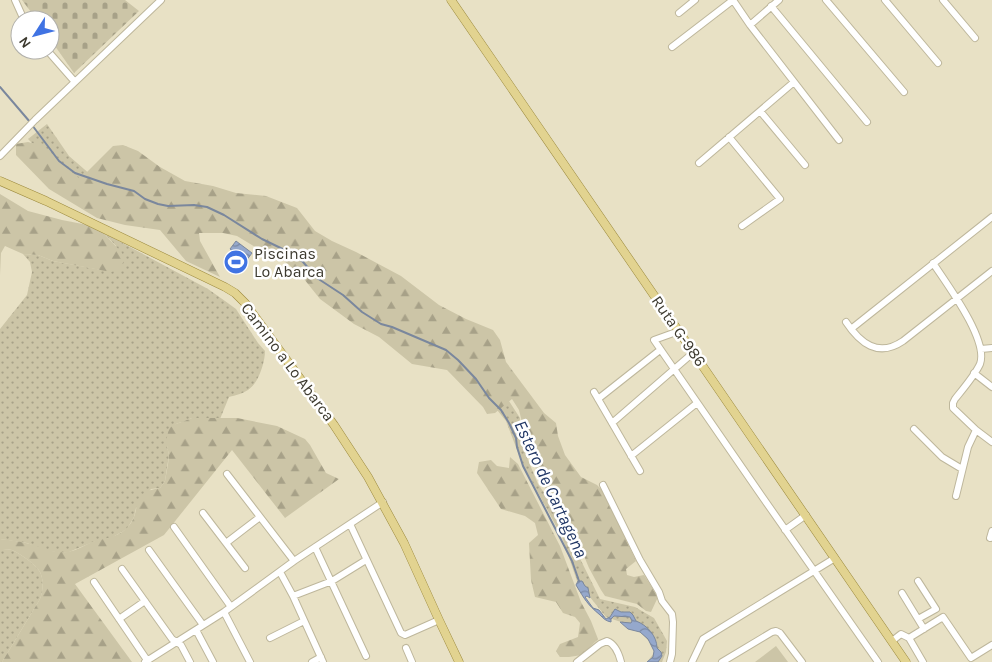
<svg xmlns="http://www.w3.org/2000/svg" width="992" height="662" font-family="Karla,sans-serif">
  <defs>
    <pattern id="grass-dots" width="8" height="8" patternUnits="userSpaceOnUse" patternTransform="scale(1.25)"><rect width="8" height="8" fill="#ccc5a7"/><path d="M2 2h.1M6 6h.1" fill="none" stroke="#a7a188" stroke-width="1.8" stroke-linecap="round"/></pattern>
    <pattern id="forest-firs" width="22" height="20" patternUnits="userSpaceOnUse" patternTransform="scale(1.25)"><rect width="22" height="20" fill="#ccc5a7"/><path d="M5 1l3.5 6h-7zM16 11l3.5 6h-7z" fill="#a7a188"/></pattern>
    <pattern id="cemetery-stones" width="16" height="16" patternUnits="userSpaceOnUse" patternTransform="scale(1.25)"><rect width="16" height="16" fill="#ccc5a7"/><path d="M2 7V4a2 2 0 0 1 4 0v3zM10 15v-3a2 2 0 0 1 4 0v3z" fill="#a7a188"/></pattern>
    <pattern id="water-waves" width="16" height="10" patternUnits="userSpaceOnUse" patternTransform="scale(1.25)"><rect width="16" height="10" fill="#95a8cc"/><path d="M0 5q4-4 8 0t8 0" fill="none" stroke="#7b8aa6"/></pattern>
  </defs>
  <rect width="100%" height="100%" fill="#e8e1c5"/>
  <!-- grass -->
  <path fill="url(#grass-dots)" d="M47,124L69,156L99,182L220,206L268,215L299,227L355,261L494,378L520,418L519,432L521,443L538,484L556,510L600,599L635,607L654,618L667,641L666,652L662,662H647L654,653V647L636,627L606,617L577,581L562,537L522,463L506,421L455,358L365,293L305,255L220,228L87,193L68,180L28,139Z
    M104,233L208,289L225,301L236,309L258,343L265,351C265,363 258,384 248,390C242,394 236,395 229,397L220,419L192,418L176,424L167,446L169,455L165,481L160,488L151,489L136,508L134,517L127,529L111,538L93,542L69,552L61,553L44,550L27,543L0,539V329L27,295L32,272L30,262L23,254L38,255L53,261L102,270L116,246Z
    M0,549C4,549 8,549 12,550C19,553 37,565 40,572C44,580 43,591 40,599L2,662H0Z"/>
  <!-- forest -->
  <path fill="url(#forest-firs)" d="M28,142L40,145L80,179L113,146L123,145L138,151L160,167L185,181L213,186L236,193L266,196L297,208L315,231L332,241L356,252L401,276L439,305L466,319L493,330L500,340L506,362L544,413L556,423L558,436L565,455L581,477L597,485L603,491L636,561L626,569L627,575L634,577L644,575L658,597L651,612L646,611L637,604L605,596L601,590L589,568L579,544L542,482L524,442L523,426L519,410L512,399L495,413L487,414L483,407L447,370L412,364L379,337L354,324L320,299L300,274L283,260L260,250L237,236L223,233H199L200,241L220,277L186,261L160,230L125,225L97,218L49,189L16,155V144Z
    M0,194L28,211L62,220L98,227L122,253L124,261L119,269L111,272L53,261L38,255L23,254L5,246L1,253L0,275Z
    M192,418H237L277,426L305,439L310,445L326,473L339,479L285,518L232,450L164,535L75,584L132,662H2L40,599C43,591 44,580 40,572C37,565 19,553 12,550C8,549 4,549 0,549V539C9,540 18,541 26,543C41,546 51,554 67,552C77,551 86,544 95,541C106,538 118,537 127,528C144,510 127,493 160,488L165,481L168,464L169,455L167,446V437L169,428L176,424Z
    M510,457L518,464L560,546L581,602L591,621L598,639L582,655L569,657H560L556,651L560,644L578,637L580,623L575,617L563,613L556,602L535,597L531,580L529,543L538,535L535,523L525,516L501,509L477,473L479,462L491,460L497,466L509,468Z"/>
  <!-- cemetery -->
  <path fill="url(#cemetery-stones)" d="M22,0H125L139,11L74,73L50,39V20H37Z"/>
  <!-- pitch -->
  <path fill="#ccc5a7" d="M776,646L788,662H755Z"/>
  <!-- water -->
  <path fill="url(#water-waves)" stroke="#7a879d" d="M236,241L252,253L246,261L230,249Z
    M578,581H582L585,586L588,588L590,598L587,596L585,597L593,608L599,610L606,619L610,617L615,609L621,612H630L633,615L636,621C647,625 657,636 657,648L661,652L662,656L658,662H647L653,657L654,651L648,639L640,632L628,629L620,622L631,623L632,621L630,617L614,616L611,619V622C606,621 604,619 600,615C587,604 585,600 576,585Z"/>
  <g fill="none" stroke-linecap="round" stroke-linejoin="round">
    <!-- stream -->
    <path stroke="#7a879d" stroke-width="2" d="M0,87L30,122
      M32,125L59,161L75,173L107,184L134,191L145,199L158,204L168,206L194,205L207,207L224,215L262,239L291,253L303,262L317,278L343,295L362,312L381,324L392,327L446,350L458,360L476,379L489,398L501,410L509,423L516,438L517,447L523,466L572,561L579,581"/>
    <defs>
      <path id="minor" d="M15,0L24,20
        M733,0L750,25L839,140
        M826,0L904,92
        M885,0L938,63
        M943,0L975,38
        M771,6L867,122
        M679,13L695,0
        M750,25L779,0
        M672,47L733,0
        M47,50L75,82
        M760,111L805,165
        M729,137L780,199L742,226
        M0,156L35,120L161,0
        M699,163L794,82
        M933,263C946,283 989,340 980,364C975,375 963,389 955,399L953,403V408L976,430L992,442
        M846,322C860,343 878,358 903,341L992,271
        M851,329L992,217
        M679,331L654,340L761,495L878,662
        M981,349L992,348
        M974,373L992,387
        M594,392L640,471
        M598,399L660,350
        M612,423L694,352
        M914,429L942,457L962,469
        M631,456L697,403
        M227,474L294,561
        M603,485L640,560L659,592L662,601L672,614L673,622L672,654L670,662
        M956,496L968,447L976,430
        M203,513L245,568
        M350,524L401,633L405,635L439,620
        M174,527L231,607
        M785,530L806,515
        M990,538L992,531
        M226,543L260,517
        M315,547L366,656
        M149,550L203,625
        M122,569L172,639L181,645L190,662
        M280,572L293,596L323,662
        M918,581L936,609L918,619
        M94,582L147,660
        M902,593L924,629
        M293,596L332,581L366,560
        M224,612L250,662
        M119,619L145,601
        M196,630L213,662
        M270,638L304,621
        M909,638L923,662
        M892,641L901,634L909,638L943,617L971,658L992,645
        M406,648L412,662
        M145,662L224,612L294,561L383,502
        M312,662L321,657
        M577,662L600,644L607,641C615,644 619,654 621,662
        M692,662L703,639L835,558
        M722,662L772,632L776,631L780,633L802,662"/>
      <path id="major" d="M451,0L906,662
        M0,181L46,201L225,287L235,293L245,303L334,425L368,477L404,543L439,620L459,662"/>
    </defs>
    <!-- minor casing -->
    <use href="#minor" stroke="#beb79c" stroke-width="8"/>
    <!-- major casing -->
    <use href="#major" stroke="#9c8a3e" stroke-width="9"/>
    <!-- minor -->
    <use href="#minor" stroke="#fff" stroke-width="6"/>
    <!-- major -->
    <use href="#major" stroke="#e2d390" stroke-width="8"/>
  </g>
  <!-- icons -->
  <defs>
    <symbol id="stadium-disc" viewBox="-11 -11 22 22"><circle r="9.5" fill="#4073e3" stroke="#fff"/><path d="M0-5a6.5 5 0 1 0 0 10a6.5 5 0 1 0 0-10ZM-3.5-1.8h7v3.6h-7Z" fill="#fff"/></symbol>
  </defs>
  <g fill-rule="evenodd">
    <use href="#stadium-disc" x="222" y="248" width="28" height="28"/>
  </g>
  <g text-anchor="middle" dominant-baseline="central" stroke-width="5" stroke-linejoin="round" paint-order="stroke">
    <!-- poi labels -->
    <g font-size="16" fill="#3c392e" stroke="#fff" text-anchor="start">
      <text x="254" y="253">Piscinas<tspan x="254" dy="18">Lo Abarca</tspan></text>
    </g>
    <!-- street labels -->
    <g font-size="16" fill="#3c392e" stroke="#fff">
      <text transform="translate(679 331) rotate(55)">Ruta G-986</text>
      <text transform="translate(288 362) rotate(53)">Camino a Lo Abarca</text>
    </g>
    <!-- water labels -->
    <g font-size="18" font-style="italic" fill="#203665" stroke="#fff">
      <text transform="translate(551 489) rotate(65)">Estero de Cartagena</text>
    </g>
  </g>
  <!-- north arrow -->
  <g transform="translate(35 35) rotate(234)"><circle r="24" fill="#ffffff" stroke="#b1b0ab"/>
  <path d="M0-4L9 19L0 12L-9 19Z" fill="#4073e3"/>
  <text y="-8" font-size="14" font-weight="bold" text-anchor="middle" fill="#3c392e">N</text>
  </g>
</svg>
